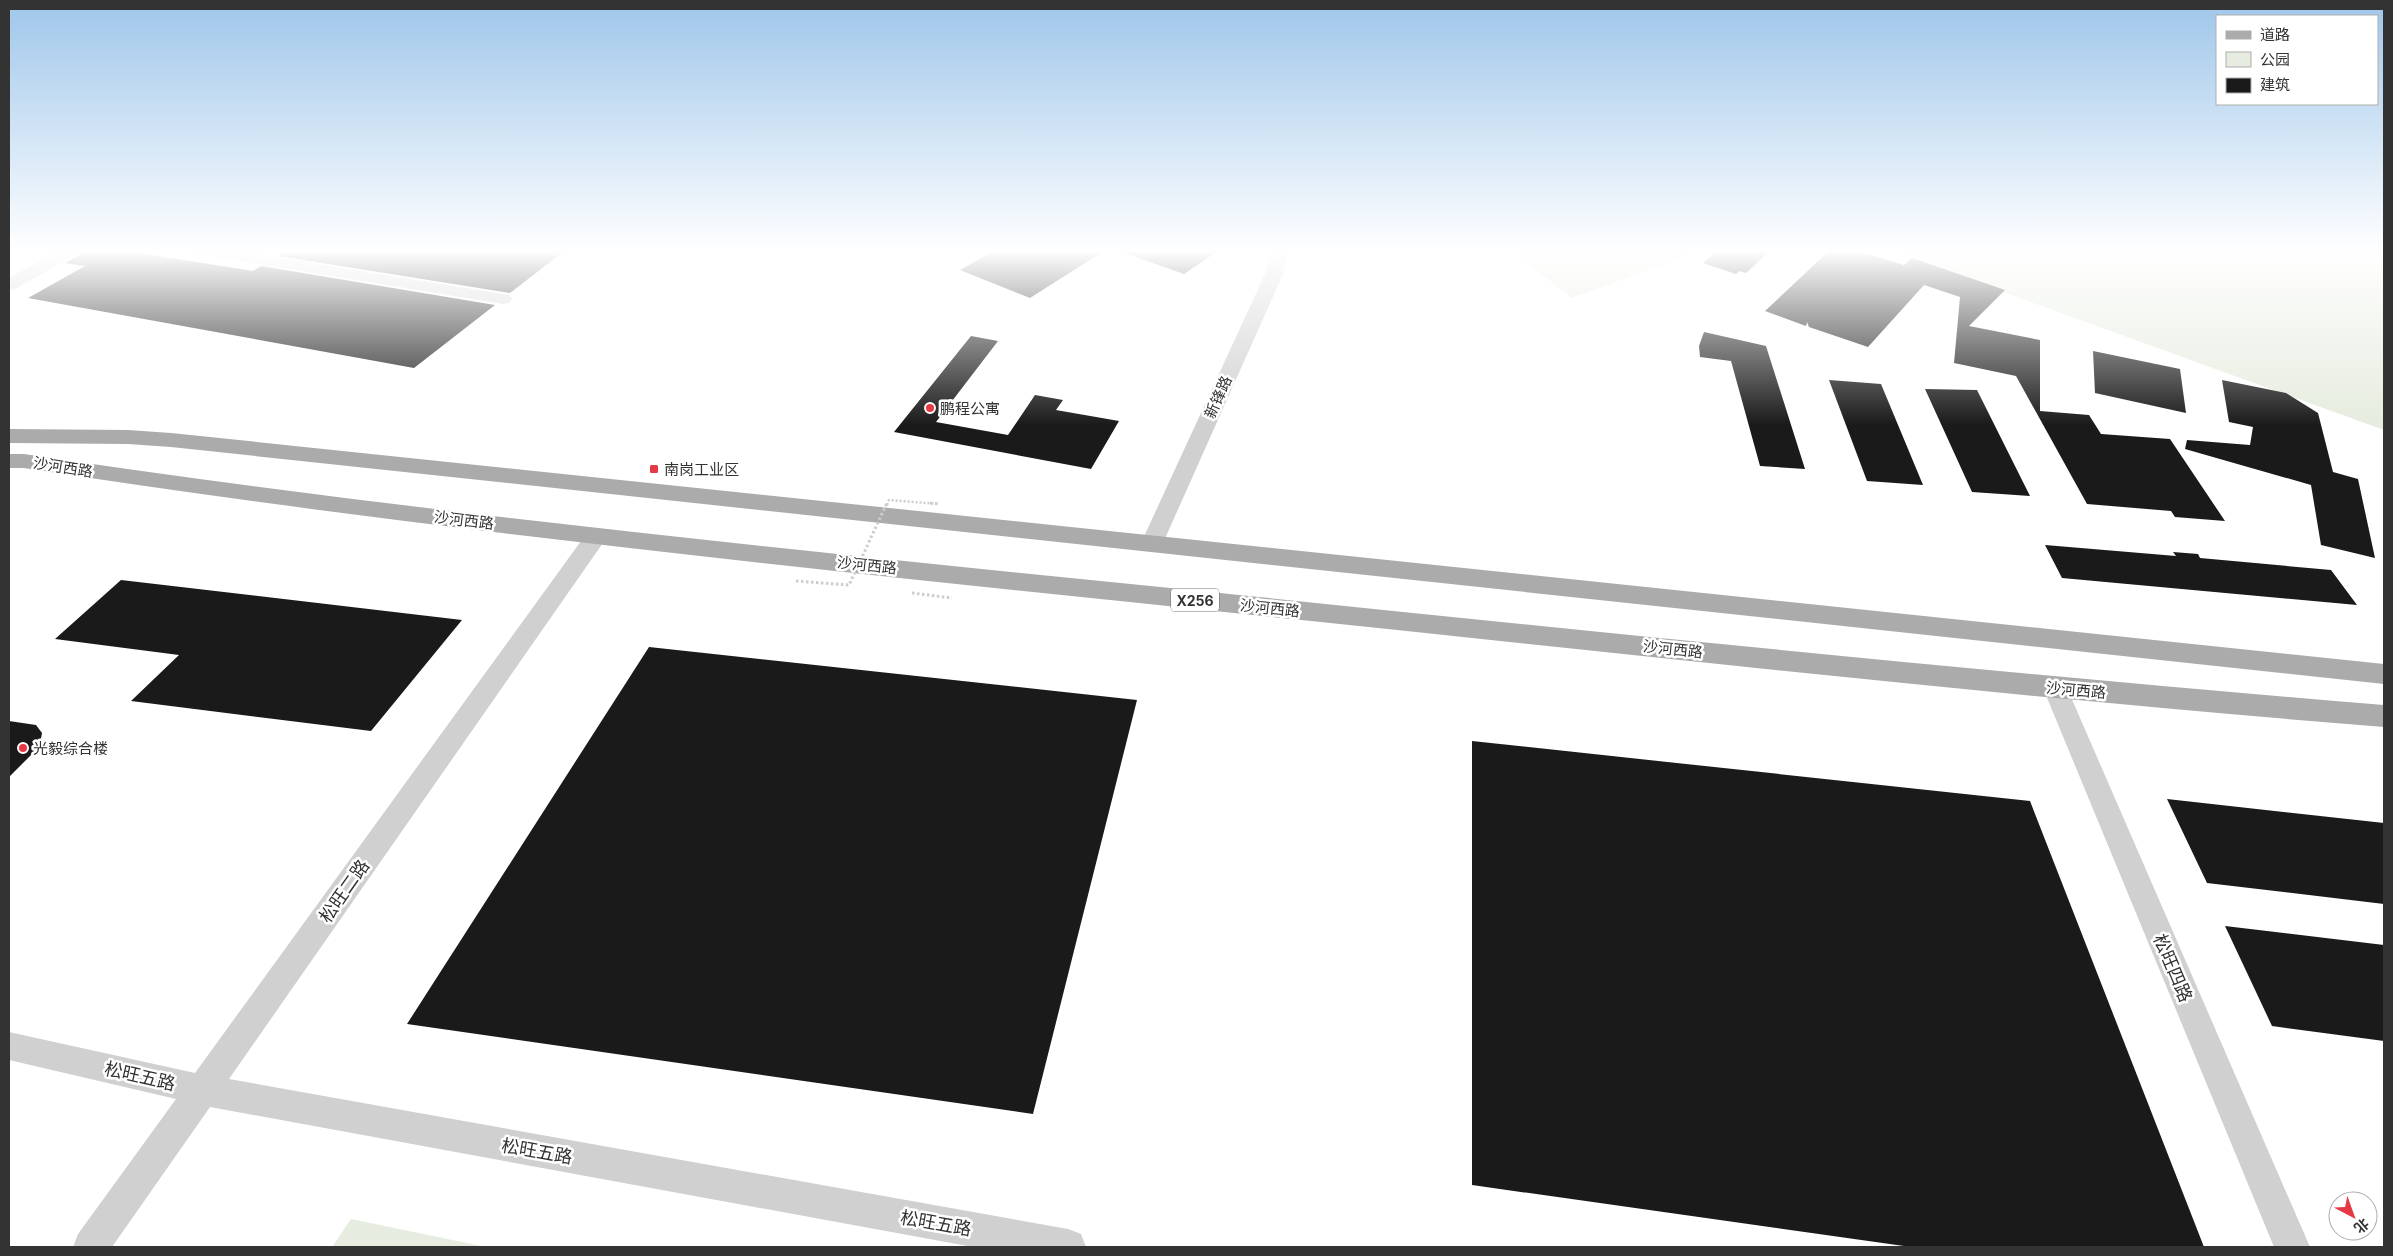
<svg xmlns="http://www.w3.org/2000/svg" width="2393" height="1256" font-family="Inter,'Noto Sans SC',sans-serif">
  <rect width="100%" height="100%" fill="#fff"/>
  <!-- green -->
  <path fill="#e6ecdf" d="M1509,249H1706L1572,298Z
    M1884,249H2384V430Z
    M351,1219L481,1246L332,1247Z"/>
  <!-- building -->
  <path fill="#1a1a1a" d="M83,249H115L253,271L261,266L495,305L414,368L28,298L85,266L65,263L80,255Z
    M289,249H567L510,293L278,256Z
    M997,249H1107L1030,298L960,270Z
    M1120,249H1221L1184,274L1119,251Z
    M1719,249H1772L1746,273L1739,271L1736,274L1703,263Z
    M1831,249H1851L1904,265L1912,258L2005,290L1969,326L2040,340V411L2089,415L2101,434L2170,439L2225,521L2175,517L2171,511L2087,504L2016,376L1954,363L1960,297L1924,285L1868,347L1809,327L1807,322L1806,326L1765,311Z
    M1704,332L1766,346L1805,469L1760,466L1731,361L1700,357L1699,346Z
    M971,336L998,341L936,422L1008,435L1035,395L1063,400L1056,410L1119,421L1091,469L894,432Z
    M2093,351L2180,369L2186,413L2095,393Z
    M1829,380L1881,384L1923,485L1867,481Z
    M2222,380L2286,393L2318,413L2333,472L2358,479L2375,558L2321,545L2311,485L2185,449L2187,440L2250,445L2253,427L2229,422Z
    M1925,389L1977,390L2030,496L1972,492Z
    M2045,545L2176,556L2173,552L2198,554L2200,558L2331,570L2357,605L2062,578Z
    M121,580L462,620L371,731L131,701L179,655L55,639Z
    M649,647L1137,700L1033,1114L407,1024Z
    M9,721L36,725L42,733L40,744L35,751L9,777Z
    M1472,741L2030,801L2204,1247H1911L1472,1185Z
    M2167,799L2384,823V904L2207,883Z
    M2225,926L2384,945V1041L2272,1026Z"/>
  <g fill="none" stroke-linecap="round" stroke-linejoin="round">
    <!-- path -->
    <path stroke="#cdcdcd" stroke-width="3" stroke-dasharray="2.5 2.5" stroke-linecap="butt" d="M912,593L952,598"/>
    <!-- minor -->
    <path fill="#d0d0d0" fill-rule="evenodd" d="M61,249H81L79,253L15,289L9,290V278Z
      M189,249H226L503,294L509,295L512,299L509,303L503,304L197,254L191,253Z
      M1269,249H1285L1287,254L1283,274L1163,543L1160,548L1152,550L1144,548L1141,543L1265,274L1271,254Z
      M597,528L605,530L608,535L605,540L229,1079L1068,1229L1081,1234L1086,1247H973L210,1107L112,1247H73L78,1234L176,1099L9,1060V1032L195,1073L589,530Z
      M2055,679L2064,682L2067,688L2310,1247H2274L2043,688L2046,682Z"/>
    <!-- major -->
    <path fill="#ababab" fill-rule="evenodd" d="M9,429L128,430L171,433L2384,664V684L171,447L128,444L9,443Z
      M9,454H24C421,513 821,553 1220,593C1608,633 1996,673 2384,705V727C2019,698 1656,657 1292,619C869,575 445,533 24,468H9Z"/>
    <!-- path-bridge-far1 -->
    <path stroke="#cdcdcd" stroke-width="2.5" stroke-dasharray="2 2" stroke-linecap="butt" d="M887,505L889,500L939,504"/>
    <!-- path-bridge -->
    <path stroke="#cdcdcd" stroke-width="3" stroke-dasharray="2.5 2.5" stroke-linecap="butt" d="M930,503L939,504
      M796,581L849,585L887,503"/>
  </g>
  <!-- sky -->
  <linearGradient id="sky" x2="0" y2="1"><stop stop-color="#9ec6ea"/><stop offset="0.59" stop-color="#fff"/><stop offset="1" stop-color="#fff" stop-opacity="0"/></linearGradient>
  <rect width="2393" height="425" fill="url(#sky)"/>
  <!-- markers -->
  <g fill="#e63946" stroke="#fff" stroke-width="2">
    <circle cx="930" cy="408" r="5"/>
    <rect x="649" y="464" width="10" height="10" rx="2.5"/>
    <circle cx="23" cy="748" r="5"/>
  </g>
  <g text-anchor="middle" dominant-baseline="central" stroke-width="5" stroke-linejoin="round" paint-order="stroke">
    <!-- shield labels -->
    <rect fill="#fff" stroke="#707070" stroke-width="1" x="1171" y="588.5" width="48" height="23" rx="4"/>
    <g font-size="14" font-weight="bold" fill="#333">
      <text x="1195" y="600">X256</text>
    </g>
    <!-- street labels -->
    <g font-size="15" fill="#333" stroke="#fff">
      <text transform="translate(1218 397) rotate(-66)">新锋路</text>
      <text transform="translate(63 467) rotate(9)">沙河西路</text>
      <text transform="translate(464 520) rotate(7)">沙河西路</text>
      <text transform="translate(867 565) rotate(6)">沙河西路</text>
      <text transform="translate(1270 608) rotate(6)">沙河西路</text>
      <text transform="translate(1673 649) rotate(6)">沙河西路</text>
      <text transform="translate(2076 690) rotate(5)">沙河西路</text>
    </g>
    <!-- poi labels -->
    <g font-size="15" fill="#333" stroke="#fff" text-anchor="start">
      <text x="940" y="408">鹏程公寓</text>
      <text x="664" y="469">南岗工业区</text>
      <text x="33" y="748">光毅综合楼</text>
    </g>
    <!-- near-street labels -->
    <g font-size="18" fill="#333" stroke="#fff">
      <text transform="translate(344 891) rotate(-55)">松旺二路</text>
      <text transform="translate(2173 968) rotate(67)">松旺四路</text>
      <text transform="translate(140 1076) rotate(13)">松旺五路</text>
      <text transform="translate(537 1151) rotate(10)">松旺五路</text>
      <text transform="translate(936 1223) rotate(10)">松旺五路</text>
    </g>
  </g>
  <!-- border -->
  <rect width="2393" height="1256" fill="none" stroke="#333333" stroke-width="20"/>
  <!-- legend -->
  <rect x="2216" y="15" width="162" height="90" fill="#ffffff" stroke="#adadad"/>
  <rect x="2226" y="31" width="25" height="8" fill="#ababab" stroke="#adadad"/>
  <text x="2260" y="40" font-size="15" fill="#333333">道路</text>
  <rect x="2226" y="52" width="25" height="15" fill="#e6ecdf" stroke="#adadad"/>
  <text x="2260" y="65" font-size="15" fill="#333333">公园</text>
  <rect x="2226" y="78" width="25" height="15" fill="#1a1a1a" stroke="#adadad"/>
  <text x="2260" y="90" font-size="15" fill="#333333">建筑</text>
  <!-- north arrow -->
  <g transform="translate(2353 1216) rotate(139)"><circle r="24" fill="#ffffff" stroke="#adadad"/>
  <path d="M0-4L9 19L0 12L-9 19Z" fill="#e63946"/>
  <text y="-8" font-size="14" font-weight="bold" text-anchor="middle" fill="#333333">北</text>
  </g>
</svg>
